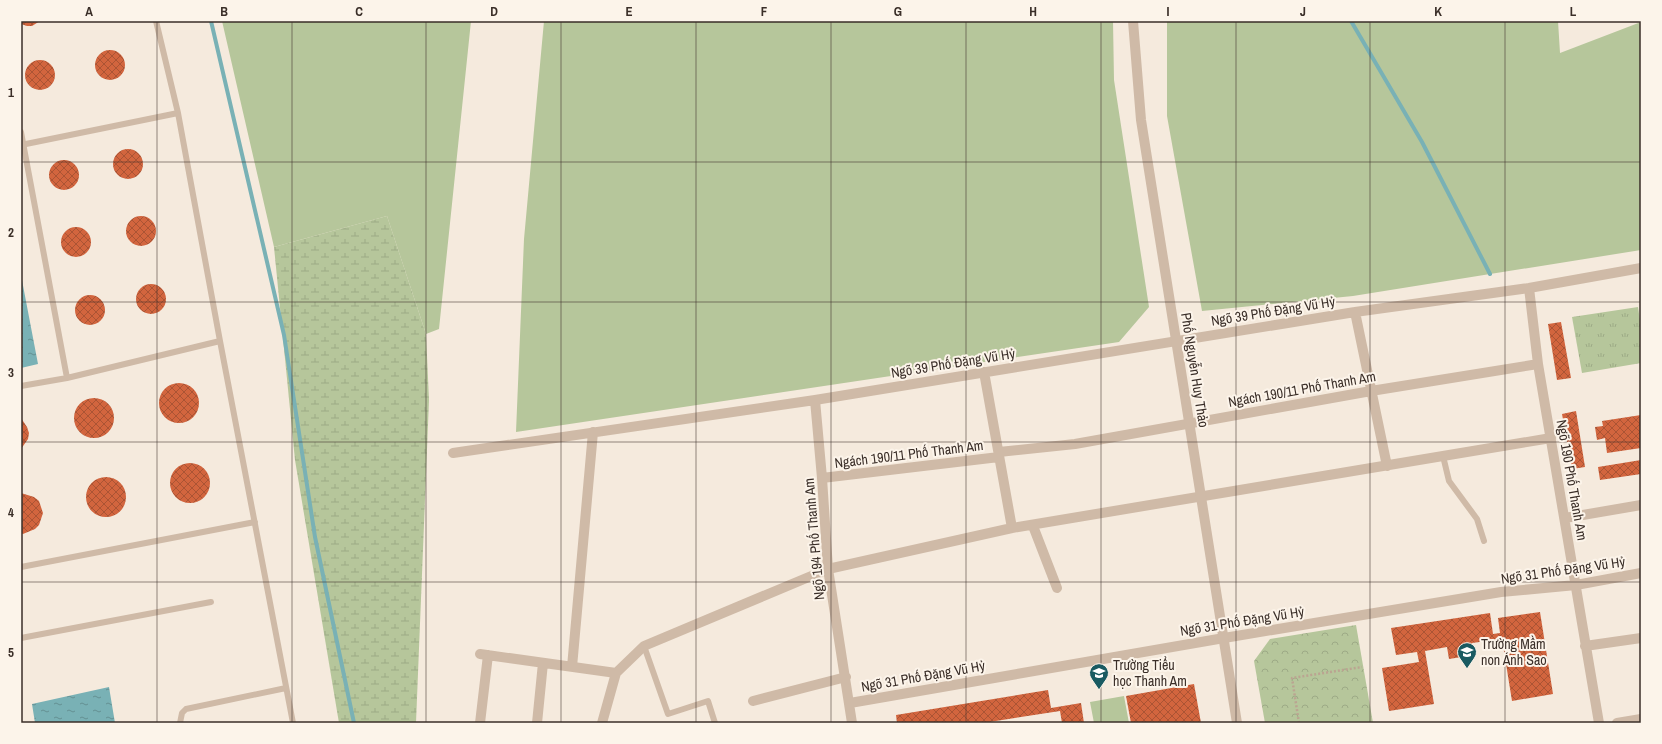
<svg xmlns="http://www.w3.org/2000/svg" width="1662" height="744" font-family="'Archivo Narrow',sans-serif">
  <defs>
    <pattern id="grass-tufts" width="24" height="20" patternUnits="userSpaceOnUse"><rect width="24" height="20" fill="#b6c69b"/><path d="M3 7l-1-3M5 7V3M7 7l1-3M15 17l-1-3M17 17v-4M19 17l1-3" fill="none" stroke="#9daa86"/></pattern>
    <pattern id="wetland-marsh" width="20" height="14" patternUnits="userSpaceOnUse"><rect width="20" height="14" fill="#b6c69b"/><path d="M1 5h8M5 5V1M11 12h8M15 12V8" fill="none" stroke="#9daa86"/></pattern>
    <pattern id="park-crowns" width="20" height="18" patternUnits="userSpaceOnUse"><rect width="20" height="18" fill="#b6c69b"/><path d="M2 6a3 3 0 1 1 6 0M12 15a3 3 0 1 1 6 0" fill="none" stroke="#9daa86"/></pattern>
    <pattern id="water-ripples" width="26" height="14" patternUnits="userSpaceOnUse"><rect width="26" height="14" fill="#79b1b5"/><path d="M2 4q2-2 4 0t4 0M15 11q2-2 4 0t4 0" fill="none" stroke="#649093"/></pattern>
    <pattern id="building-cross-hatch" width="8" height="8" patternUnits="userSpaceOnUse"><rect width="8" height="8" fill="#d2653e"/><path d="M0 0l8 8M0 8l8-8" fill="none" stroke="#ab5434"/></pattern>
  </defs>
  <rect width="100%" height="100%" fill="#f5eadd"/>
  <!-- grass -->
  <path fill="url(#grass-tufts)" d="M1638,307L1641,327V363L1582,373L1572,317Z"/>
  <!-- wetland -->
  <path fill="url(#wetland-marsh)" d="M387,216L426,334L429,400L416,723H339L295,460L274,247Z"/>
  <!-- park -->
  <path fill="url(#park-crowns)" d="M1356,625L1373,723H1265L1254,661L1270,639Z"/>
  <!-- garden -->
  <path fill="#b6c69b" d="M222,21H471L439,329L426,334L387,216L274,247Z
    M544,21H1113L1114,80L1149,307L1119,342L516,432L524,239Z
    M1167,21H1558L1560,53L1641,22V250L1353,296L1202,311L1167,116Z
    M1124,696L1129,723H1094L1090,702Z"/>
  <!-- water -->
  <path fill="url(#water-ripples)" d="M21,275L38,364L21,368Z
    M109,687L115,723H35L32,704Z"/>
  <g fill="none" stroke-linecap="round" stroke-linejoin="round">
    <!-- stream -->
    <path stroke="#79b1b5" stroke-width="4" d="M211,21L284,335L315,537L354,723
      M1351,21L1422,142L1490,274"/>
  </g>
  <!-- building -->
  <path fill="url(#building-cross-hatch)" d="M21,21H40L32,26H27L21,24Z
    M95 65a15 15 0 1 1 30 0a15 15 0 1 1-30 0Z
    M25 75a15 15 0 1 1 30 0a15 15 0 1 1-30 0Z
    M113 164a15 15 0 1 1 30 0a15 15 0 1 1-30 0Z
    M49 175a15 15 0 1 1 30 0a15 15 0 1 1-30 0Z
    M126 231a15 15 0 1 1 30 0a15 15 0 1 1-30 0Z
    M61 242a15 15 0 1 1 30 0a15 15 0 1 1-30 0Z
    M136 299a15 15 0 1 1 30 0a15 15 0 1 1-30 0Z
    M75 310a15 15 0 1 1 30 0a15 15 0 1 1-30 0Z
    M1561,322L1571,378L1557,380L1548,324Z
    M159 403a20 20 0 1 1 40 0a20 20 0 1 1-40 0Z
    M74 418a20 20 0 1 1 40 0a20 20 0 1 1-40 0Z
    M1576,411L1585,467L1572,469L1562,414Z
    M1641,415V448L1607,453L1605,438L1597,440L1595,427L1603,426L1602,421Z
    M21,418L27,427L29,433L28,439L21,449Z
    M1641,460V474L1600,480L1598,467Z
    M170 483a20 20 0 1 1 40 0a20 20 0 1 1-40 0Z
    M86 497a20 20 0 1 1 40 0a20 20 0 1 1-40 0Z
    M21,493L34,497L39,501L43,513L39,525L35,529L23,534L21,533Z
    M1540,612L1553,694L1512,701L1502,639L1472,643L1474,655L1449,659L1447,647L1425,651L1434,704L1389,711L1382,668L1419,662L1417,652L1396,655L1391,628L1490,613L1493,634L1500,633L1498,618Z
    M1194,684L1201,723H1131L1126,696Z
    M1048,690L1051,708L1081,703L1084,723H1062L1060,711L983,723H897L896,715Z"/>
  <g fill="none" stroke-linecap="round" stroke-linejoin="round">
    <!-- path -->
    <path stroke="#bba491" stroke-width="2.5" stroke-dasharray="2 2" stroke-linecap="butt" d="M1299,723L1292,678L1362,667"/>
    <!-- service -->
    <path stroke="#cfbaa7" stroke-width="6" d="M156,21L178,113L220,341L293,723
      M21,132L67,378
      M21,145L178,113
      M21,386L67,378L220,341
      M1443,456L1449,481L1477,519L1484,541
      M21,567L255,522
      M21,638L211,602
      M644,646L668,714L708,701L715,723
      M180,723L182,713L186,709L286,688"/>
    <!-- minor -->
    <path stroke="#cfbaa7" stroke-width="10" d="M1529,288L1538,364L1599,723
      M1355,312L1387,466
      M984,372L1012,528
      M815,400L822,478L828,569L852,723
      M999,452L1075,444L1371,391L1538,364
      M453,453L815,400L1355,312L1529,288L1641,268
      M822,478L999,457
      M1565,518L1641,505
      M1033,526L1057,588
      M1585,646L1641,638
      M480,654L616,673
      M572,667L593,432
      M616,673L644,646L828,569L1012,528L1551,438
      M753,701L846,677
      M850,703L1224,638L1501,592L1576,585L1641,573
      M480,723L488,655
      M537,723L543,663
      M602,723L616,673"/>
    <!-- tertiary -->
    <path stroke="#cfbaa7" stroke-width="10" d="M1133,21L1141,120L1237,723
      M1617,723L1641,719"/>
  </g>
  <!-- grid -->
  <path fill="none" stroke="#3a2e28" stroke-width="1" stroke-opacity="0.55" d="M157,21V723M292,21V723M426,21V723M561,21V723M696,21V723M831,21V723M966,21V723M1101,21V723M1236,21V723M1370,21V723M1505,21V723M21,162H1641M21,302H1641M21,442H1641M21,582H1641"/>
  <!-- icons -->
  <defs>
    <symbol id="school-pin" viewBox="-11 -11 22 30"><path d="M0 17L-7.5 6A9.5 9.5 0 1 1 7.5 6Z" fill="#195a61" stroke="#fcf4ea"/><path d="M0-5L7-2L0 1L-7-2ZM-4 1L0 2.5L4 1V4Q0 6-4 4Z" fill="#fff"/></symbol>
  </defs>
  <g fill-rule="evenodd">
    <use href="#school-pin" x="1456" y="641" width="22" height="30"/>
    <use href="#school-pin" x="1088" y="662" width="22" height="30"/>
  </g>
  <g text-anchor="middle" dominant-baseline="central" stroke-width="4" stroke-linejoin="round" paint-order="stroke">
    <!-- street labels -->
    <g font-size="14" fill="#3a2e28" stroke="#fcf4ea">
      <text transform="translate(1273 311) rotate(-9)">Ngõ 39 Phố Đặng Vũ Hỷ</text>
      <text transform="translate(953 363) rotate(-9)">Ngõ 39 Phố Đặng Vũ Hỷ</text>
      <text transform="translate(1195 370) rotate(81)">Phố Nguyễn Huy Thảo</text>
      <text transform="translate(1302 389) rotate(-10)">Ngách 190/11 Phố Thanh Am</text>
      <text transform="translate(909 454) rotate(-7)">Ngách 190/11 Phố Thanh Am</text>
      <text transform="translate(1572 480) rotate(80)">Ngõ 190 Phố Thanh Am</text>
      <text transform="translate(814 539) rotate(-95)">Ngõ 194 Phố Thanh Am</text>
      <text transform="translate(1563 570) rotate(-8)">Ngõ 31 Phố Đặng Vũ Hỷ</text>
      <text transform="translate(1242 621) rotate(-9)">Ngõ 31 Phố Đặng Vũ Hỷ</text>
      <text transform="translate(923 676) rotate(-10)">Ngõ 31 Phố Đặng Vũ Hỷ</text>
    </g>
    <!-- poi labels -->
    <g font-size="14" fill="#3a2e28" stroke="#fcf4ea" text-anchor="start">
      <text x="1481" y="644">Trường Mầm<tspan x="1481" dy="16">non Ánh Sao</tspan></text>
      <text x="1113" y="665">Trường Tiểu<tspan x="1113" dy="16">học Thanh Am</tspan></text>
    </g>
  </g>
  <!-- border -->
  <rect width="1662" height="744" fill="none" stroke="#fcf4ea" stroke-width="44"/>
  <rect x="22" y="22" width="1618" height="700" fill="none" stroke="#3a2e28" stroke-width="1.5"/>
  <g font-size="13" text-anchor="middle" font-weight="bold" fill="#3a2e28">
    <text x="89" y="16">A</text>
    <text x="224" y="16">B</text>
    <text x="359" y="16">C</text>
    <text x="494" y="16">D</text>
    <text x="629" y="16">E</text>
    <text x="764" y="16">F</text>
    <text x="898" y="16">G</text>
    <text x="1033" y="16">H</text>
    <text x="1168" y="16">I</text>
    <text x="1303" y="16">J</text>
    <text x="1438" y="16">K</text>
    <text x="1573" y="16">L</text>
    <text x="11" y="97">1</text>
    <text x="11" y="237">2</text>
    <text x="11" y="377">3</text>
    <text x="11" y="517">4</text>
    <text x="11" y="657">5</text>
  </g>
</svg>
